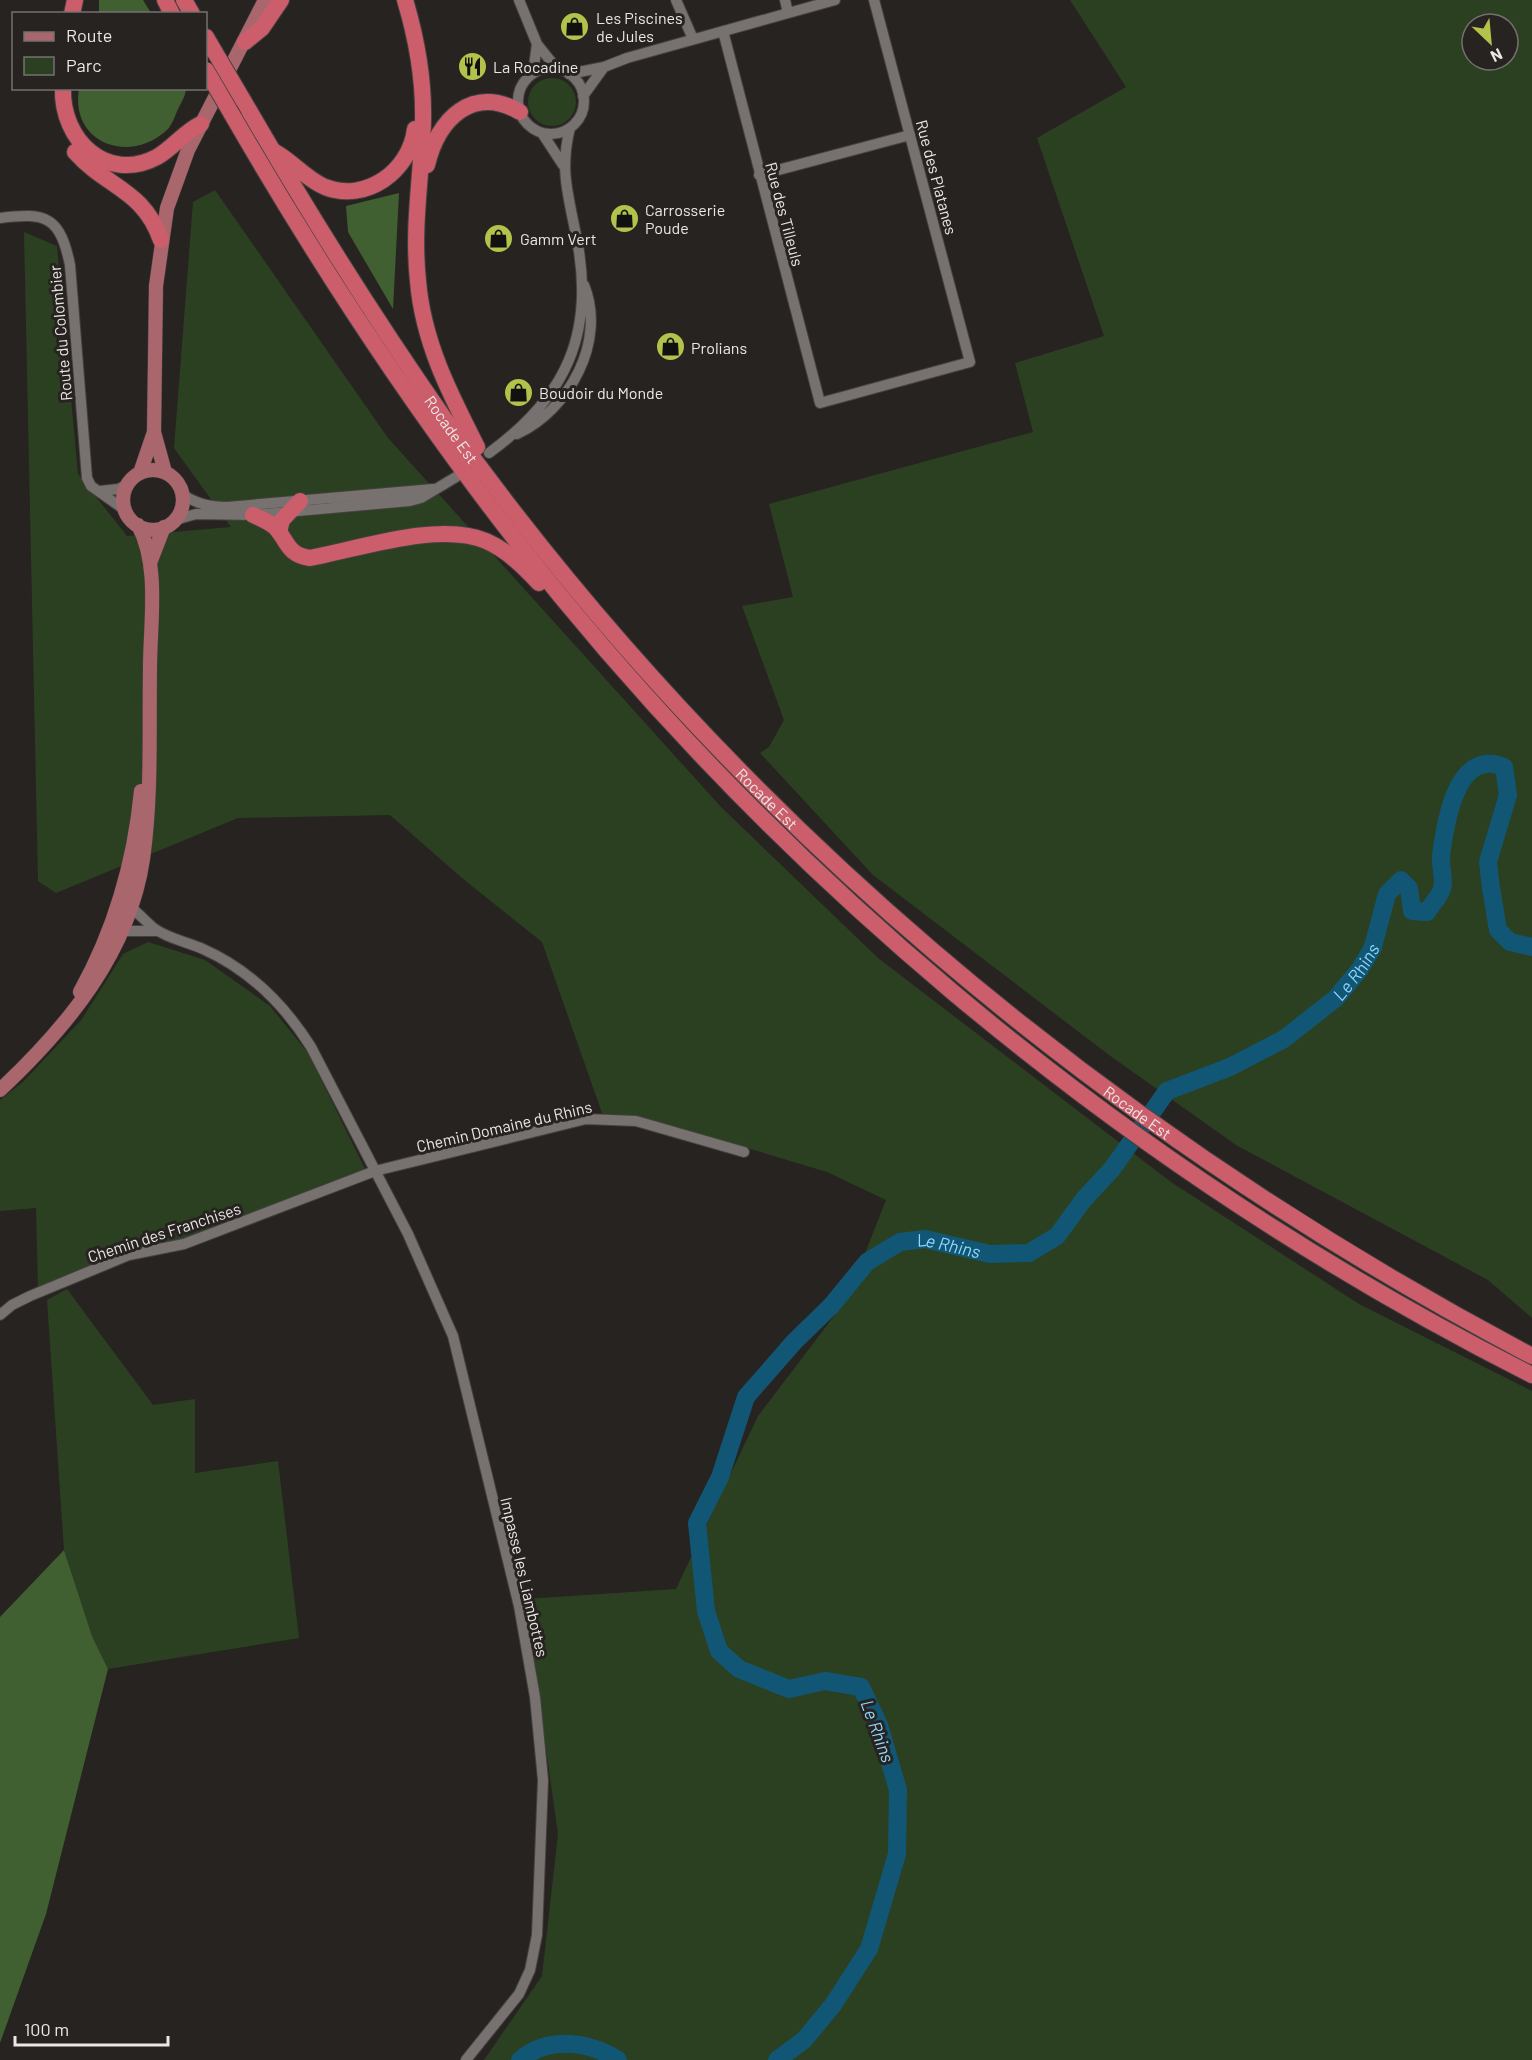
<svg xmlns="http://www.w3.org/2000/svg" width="1532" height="2060" font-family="Barlow,sans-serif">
  <rect width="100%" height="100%" fill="#272321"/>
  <!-- green -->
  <path fill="#2b4021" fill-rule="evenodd" d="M1070,0H1532V1318L1488,1280L1236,1145L1109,1055L873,875L760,753L769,747L784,720L742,606L793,597L769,504L1033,432L1015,363L1104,336L1037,138L1126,87ZM1472,24H1508V60H1472Z
    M528 102a24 24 0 1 1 48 0a24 24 0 1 1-48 0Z
    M215,190L388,438L721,807L878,958L1171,1182L1359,1304L1532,1391V2060H484L542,1976L558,1834L525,1599L676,1589L758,1416L847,1299L886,1200L827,1172L721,1140L602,1113L542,942L462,878L390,815L238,818L56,893L38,881L24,232L57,246L78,474L127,536L231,527L174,448L193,202Z
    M148,942L205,960L270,1006L308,1053L366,1171L180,1241L38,1289L36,1208L0,1211V1100L24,1081L82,1019L123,954Z
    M67,1289L153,1405L195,1399V1473L278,1461L299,1638L108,1669L92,1636L64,1550L47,1300Z"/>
  <!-- forest -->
  <path fill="#406031" d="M99,0H143L151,13H99Z
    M186,88C186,95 181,103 178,109C175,116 172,125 167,130C129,165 70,143 79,89Z
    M399,193L393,309L348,232L346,206Z
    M64,1550L92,1636L108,1669L46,1914L0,2043V1617Z"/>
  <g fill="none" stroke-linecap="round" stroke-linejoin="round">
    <!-- river -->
    <g stroke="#115775" stroke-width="18">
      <path d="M520,2060C548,2036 589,2041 618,2060"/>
      <path id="s1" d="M777,2060L804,2040L833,2005L869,1949L897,1854L898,1790L879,1725L861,1687L825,1681L789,1689L739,1669L719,1651L706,1611L697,1523L720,1477L746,1397L794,1342L831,1306L867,1262L900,1242L925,1239L990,1254L1029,1253L1057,1236L1084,1199L1112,1169L1167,1091L1230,1067L1284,1039L1336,998L1360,969L1373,947L1387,894L1401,880L1409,888L1412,911L1427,912C1431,905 1440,896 1442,889C1445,879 1440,867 1441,856C1445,824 1456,747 1504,767L1508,795L1488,862L1491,888L1498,930L1510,942L1532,947"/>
    </g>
    <defs>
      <path id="minor" d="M519,0L537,44L557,69
        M676,0L693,39
        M785,0L788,13
        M723,31L820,403L970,362L874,0
        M518 101a33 33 0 1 1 66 0a33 33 0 1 1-66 0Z
        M533,73L537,44
        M569,74L604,67L627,58L835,0
        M583,96L604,67
        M542,133L563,165
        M759,175L910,135
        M0,218C47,212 60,217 70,265L87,478L91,486L125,510
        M517,434C569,410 607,341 584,285
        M489,453C566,397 595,334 577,240C569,197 559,171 570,128
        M100,491L118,489L127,485
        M183,495C198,504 209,507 227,507L433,489
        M175,520L196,514L253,515L410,501L421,498L456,477
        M124,909L131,908C140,914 147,923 155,929C169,939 188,942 203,949C250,970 284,1004 311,1047L408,1234L453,1336L519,1606L535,1697L543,1780L537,1935L530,1970L519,1994L466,2060
        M122,931H157
        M0,1315L12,1305L30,1296L129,1255L184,1244L375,1171L586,1119L636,1121L744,1152"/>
      <path id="major" d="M123 500a30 30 0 1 1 60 0a30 30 0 1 1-60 0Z
        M165,472L154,432L156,286L167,208L188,150L265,0
        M140,473L154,432
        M150,563L164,527
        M80,992C115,929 134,863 141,791
        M0,1090C67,1027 129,953 143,859C152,795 149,732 150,668C150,623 160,566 138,525"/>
      <g id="highway">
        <path d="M165,0L172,14"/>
        <path d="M184,0L192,14"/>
        <path d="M405,0C417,40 424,80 423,121C422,176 412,224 418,281C423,342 450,394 477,447"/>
        <path d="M72,14L75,0"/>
        <path d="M206,37L213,49"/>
        <path d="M245,42L262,28L281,0"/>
        <path d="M63,88C61,139 106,184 157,157C173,148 184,132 201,124"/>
        <path id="s2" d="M243,100C306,209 372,315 444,418C727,815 1102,1129 1532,1356"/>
        <path d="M234,118C308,246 388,370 476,488C752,858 1120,1167 1532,1375"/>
        <path d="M75,152C107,188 143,189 161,240"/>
        <path d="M275,152C293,162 306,179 325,187C366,203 410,171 415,129"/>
        <path d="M427,165C438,119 473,84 520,112"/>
        <path d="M253,515C260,518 269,522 275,527C288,541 287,555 310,558C359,549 439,521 486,541C507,550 524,567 539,583"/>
        <path d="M279,532L282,520L300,501"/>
      </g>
    </defs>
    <!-- minor casing -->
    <use href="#minor" stroke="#44413f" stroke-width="12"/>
    <!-- major casing -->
    <use href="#major" stroke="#44413f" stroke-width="15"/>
    <!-- highway casing -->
    <use href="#highway" stroke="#44413f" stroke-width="18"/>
    <!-- minor -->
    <use href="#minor" stroke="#77726f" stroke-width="10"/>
    <!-- major -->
    <use href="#major" stroke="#aa666d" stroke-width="14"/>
    <!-- highway -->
    <use href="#highway" stroke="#cc5e6c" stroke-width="16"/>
    <defs>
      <path id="highway-bridge" d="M213,49L243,100
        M206,70L234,118"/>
    </defs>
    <!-- highway-bridge casing -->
    <use href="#highway-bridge" stroke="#44413f" stroke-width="18" stroke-linecap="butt"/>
    <!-- highway-bridge -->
    <use href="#highway-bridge" stroke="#cc5e6c" stroke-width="16"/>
  </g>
  <!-- icons -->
  <defs>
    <symbol id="shop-disc" viewBox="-11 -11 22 22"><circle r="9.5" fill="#b3c24b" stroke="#272321"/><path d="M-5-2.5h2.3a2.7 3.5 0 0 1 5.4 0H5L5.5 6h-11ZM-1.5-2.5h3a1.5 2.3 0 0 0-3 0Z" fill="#111"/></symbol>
    <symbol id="restaurant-disc" viewBox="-11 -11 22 22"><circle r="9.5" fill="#b3c24b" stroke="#272321"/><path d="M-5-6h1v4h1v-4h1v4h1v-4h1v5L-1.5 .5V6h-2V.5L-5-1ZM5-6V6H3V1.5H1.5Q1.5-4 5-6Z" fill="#111"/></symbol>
  </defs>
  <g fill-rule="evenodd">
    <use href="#shop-disc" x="558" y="10" width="33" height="33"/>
    <use href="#restaurant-disc" x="456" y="50" width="33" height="33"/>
    <use href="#shop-disc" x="608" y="202" width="33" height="33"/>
    <use href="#shop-disc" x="482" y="222" width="33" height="33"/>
    <use href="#shop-disc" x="654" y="330" width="33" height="33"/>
    <use href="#shop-disc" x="502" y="376" width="33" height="33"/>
  </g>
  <g text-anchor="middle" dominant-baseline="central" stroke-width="6" stroke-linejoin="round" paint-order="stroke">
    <!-- poi labels -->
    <g font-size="16" fill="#eae7e5" stroke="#272321" text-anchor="start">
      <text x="596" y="17">Les Piscines<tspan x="596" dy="18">de Jules</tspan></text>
      <text x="493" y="66">La Rocadine</text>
      <text x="645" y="209">Carrosserie<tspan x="645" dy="18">Poude</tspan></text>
      <text x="520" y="238">Gamm Vert</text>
      <text x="691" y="347">Prolians</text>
      <text x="539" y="392">Boudoir du Monde</text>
    </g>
    <!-- street labels -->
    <g font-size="16" fill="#eae7e5" stroke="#272321">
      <text transform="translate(937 177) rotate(75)">Rue des Platanes</text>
      <text transform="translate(785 214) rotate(75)">Rue des Tilleuls</text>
      <text transform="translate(60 333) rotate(-95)">Route du Colombier</text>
      <text stroke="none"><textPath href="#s2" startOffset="390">Rocade Est</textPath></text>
      <text stroke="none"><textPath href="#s2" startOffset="876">Rocade Est</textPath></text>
      <text stroke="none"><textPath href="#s2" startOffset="1362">Rocade Est</textPath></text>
      <text transform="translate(504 1126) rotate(-13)">Chemin Domaine du Rhins</text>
      <text transform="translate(164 1232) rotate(-18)">Chemin des Franchises</text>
      <text transform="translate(525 1577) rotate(77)">Impasse les Liambottes</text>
    </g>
    <!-- water labels -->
    <g font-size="18" font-style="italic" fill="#90d7fd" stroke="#272321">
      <text stroke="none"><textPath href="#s1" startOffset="1632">Le Rhins</textPath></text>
      <text stroke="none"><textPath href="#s1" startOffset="1108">Le Rhins</textPath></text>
      <text transform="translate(878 1731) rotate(70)">Le Rhins</text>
    </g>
  </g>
  <!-- legend -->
  <rect x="12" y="12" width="195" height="78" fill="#272321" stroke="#75716f" stroke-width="1.5"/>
  <rect x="24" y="32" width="30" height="9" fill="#aa666d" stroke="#75716f" stroke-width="1.5"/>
  <text x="66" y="42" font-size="18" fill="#eae7e5">Route</text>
  <rect x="24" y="57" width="30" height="18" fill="#2b4021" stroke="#75716f" stroke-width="1.5"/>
  <text x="66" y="72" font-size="18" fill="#eae7e5">Parc</text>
  <!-- north arrow -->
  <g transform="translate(1490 42) rotate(154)"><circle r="28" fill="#272321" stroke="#75716f" stroke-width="1.5"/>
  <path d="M0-4.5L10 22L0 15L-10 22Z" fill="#b3c24b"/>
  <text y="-9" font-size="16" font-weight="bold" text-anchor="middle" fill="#eae7e5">N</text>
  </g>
  <!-- scale -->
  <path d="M15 2036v9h153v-9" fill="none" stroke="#eae7e5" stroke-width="3"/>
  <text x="24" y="2036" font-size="18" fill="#eae7e5" stroke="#272321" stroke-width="4.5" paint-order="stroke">100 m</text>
</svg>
